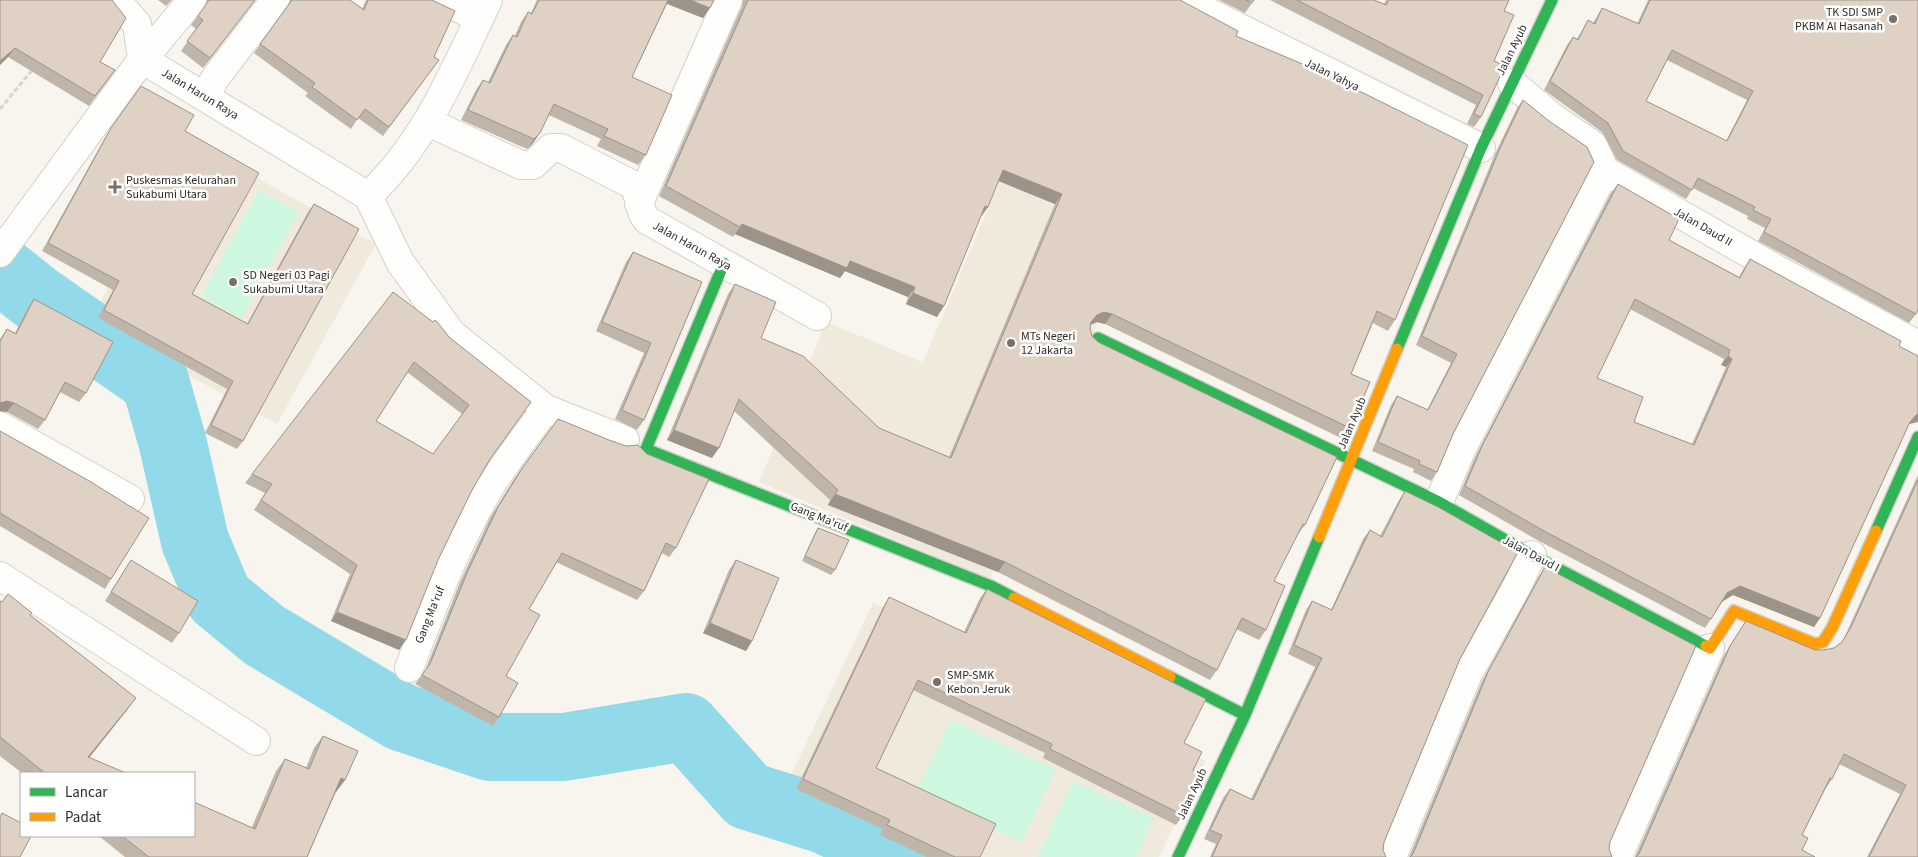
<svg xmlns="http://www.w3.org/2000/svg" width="1918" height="857" font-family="'Source Sans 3',sans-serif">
  <rect width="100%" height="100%" fill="#f8f5ee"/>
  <!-- built -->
  <path fill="#efeadc" d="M1036,95L1170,151L990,579L759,482L826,322L923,362Z
    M189,140L376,244L277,424L90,321Z
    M873,603L1205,761L1159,857H919L783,792Z"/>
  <!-- green -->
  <path fill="#cdf8df" d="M259,190L299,212L241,318L201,296Z
    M951,720L1056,770L1021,842L916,792Z
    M1073,781L1154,818L1136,857H1037Z"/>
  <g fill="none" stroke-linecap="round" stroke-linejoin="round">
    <!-- river -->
    <path stroke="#92d9ea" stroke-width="68" d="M0,269L39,300L155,381L173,444L195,541L219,598L264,635L401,717L490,747H564L686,727L748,796L825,820L903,857"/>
    <defs>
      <path id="street" d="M116,0L137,24L142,59
        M444,0L479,19
        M1184,0L1481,148
        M142,59L368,196C425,143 455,70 488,0
        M1512,83L1552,117L1593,145L1605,171L1778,270L1918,345
        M204,97L216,77L275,0
        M428,122L521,165H533L551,148H561L633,185C641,196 638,210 647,220L817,316
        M368,196L400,262L452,334L546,409L625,440
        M639,203L728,0
        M0,253L138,65L192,0
        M0,426L130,499
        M1439,502L1462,448L1605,171
        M0,576L256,741
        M409,668C433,606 456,544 490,487C507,460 527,434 546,409
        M1392,857L1468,674L1517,586L1532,555
        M1618,857L1710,648"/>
      <path id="fast" d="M724,263L646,449L991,586L1014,598
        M1098,338L1439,502L1532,555L1706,646
        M1397,349L1481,148L1552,0
        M1876,531L1918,437
        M1170,677L1245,715
        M1178,857L1245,715L1319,537"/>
      <path id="slow" d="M1319,537L1397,349
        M1014,598L1170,677
        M1706,646L1710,648L1734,611L1815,644L1823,642L1832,628L1876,531"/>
    </defs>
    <!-- street casing -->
    <use href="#street" stroke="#d2d0cb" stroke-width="30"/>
    <!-- fast casing -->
    <use href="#fast" stroke="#d2d0cb" stroke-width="14"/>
    <!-- slow casing -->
    <use href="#slow" stroke="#d2d0cb" stroke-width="14"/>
    <!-- path -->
    <path stroke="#d5d5d3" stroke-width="3" stroke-dasharray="5 2.5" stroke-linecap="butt" d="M0,109L33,69"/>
    <!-- street -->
    <use href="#street" stroke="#fefefc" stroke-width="28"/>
    <!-- fast -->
    <use href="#fast" stroke="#30b455" stroke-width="11"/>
    <!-- slow -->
    <use href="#slow" stroke="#ff9f0a" stroke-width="11"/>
  </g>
  <!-- wall -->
  <path fill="#c0b5a9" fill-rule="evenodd" d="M0,0L100,62L115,70L89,106L8,57L0,65Z
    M158,0H172L166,6Z
    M207,0H255L203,68L181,51L196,29L191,25L207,3Z
    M290,0H350L362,9L366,0H432L434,57L439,60L383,136L358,118L351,129L305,96L308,93L254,53L290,2Z
    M537,0H714L703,18L667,4L632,77L646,155L638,165L597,146L601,139L549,115L533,143L527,149L461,120L476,90L483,80L488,82L506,45L513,35L515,36L521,22L528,12L531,13Z
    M743,0H1180L1236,36L1395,320L1388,331L1373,323L1351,374L1350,428L1343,439L1105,324L1097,322L1090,325V329L1092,336L1305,525L1297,535L1274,581L1266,630L1259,640L1236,629L1217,670L1210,680L998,572L828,505L830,500L734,411L712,458L667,440L728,294L735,284L761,338L879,428L949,457L1055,204L999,181L981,216L937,317L906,304L908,297L845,271L840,278L735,234L733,237L659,196L742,6Z
    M1219,0H1254L1245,13Z
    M1270,0H1374L1384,4L1386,0H1509L1504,11L1494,61L1481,117L1474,127L1467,124L1476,105Z
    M1648,0H1918L1916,314L1909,323L1786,256L1758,241L1765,228L1747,219L1748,216L1693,188L1686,199L1617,160L1602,132L1544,90L1567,45L1573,37L1577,39L1588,20L1593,23L1602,8L1637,24ZM1667,60L1747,100L1726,141L1646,101Z
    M141,86L185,131L192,294L247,324L308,212L314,204L243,441L237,449L205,433L227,389L98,318L113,290L42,251L106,136Z
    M1523,100L1454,432L1437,472L1431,481L1413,472L1414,469L1372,451L1391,405L1397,396L1427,410L1451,363L1416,345L1495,154L1517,108Z
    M1618,184L1669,240L1739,277L1744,268L1750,259L1899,346L1917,421L1909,424L1820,618L1814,627L1733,595L1722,602L1705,628L1539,541L1459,495L1476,455L1611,193ZM1630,309L1724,359L1721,365L1726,367L1692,444L1634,422L1597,378Z
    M633,252L702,282L644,420L637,430L615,419L644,353L596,331L626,262Z
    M34,299L86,393L79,402L60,392L45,420L38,429L7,412L0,411V339L7,329L15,333L27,309Z
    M433,322L449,337L489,461L471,492L438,560L399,650L331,621L350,574L254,510L265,493L245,483L252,474ZM407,372L462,414L433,454L376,421Z
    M558,419L676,548L669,557L662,553L644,591L637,600L556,562L529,609L506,676L499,717L493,726L415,684L425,671L460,582L491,516L516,476Z
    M0,431L111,579L105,589L0,526Z
    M1918,475V857H1867L1900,794L1839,764L1832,779L1826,788L1802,835V850L1815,857H1635L1724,655L1746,621L1815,650H1824L1834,648L1841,643L1845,636Z
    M1405,491L1460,659L1384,842L1383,850L1386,857H1210L1216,844L1204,839L1223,798L1230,789L1251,799L1315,667L1288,654L1306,610L1312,601L1331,610L1363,539L1370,530L1380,536L1399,500Z
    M818,528L835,570L831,575L802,561L815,533Z
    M131,560L179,633L172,643L105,601Z
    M736,560L752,641L746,651L703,633L729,570Z
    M1545,567L1610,842L1609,849L1612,857H1409L1482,681L1539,576Z
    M987,589L1184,743L1193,770L1183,815L1176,825L1043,758L1045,753L913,690L876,768L980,857H927L880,835L883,829L796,789L883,607L889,597L964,632L980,598Z
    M0,601L30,615L136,698L127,710L89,758L126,773H22L0,756Z
    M323,736L345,780L336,792L307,857H125L99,836H194L252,827L276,771L285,759L306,768L314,748Z"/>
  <!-- shaded-wall -->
  <path fill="#9c9389" d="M255,0L203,68L210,58Z
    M667,0H690L710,8L703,18L665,3Z
    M15,48L8,57L0,65V61Z
    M540,133L533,143L527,149L534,139Z
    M1003,170L1062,194L1055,204L996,180Z
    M985,206L988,207L981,217Z
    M742,224L850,261L915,287L908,297L845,271L840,278L735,234Z
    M913,293L944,306L937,317L906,304Z
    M1104,312L1112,314L1105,324L1097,322L1090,325L1091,322L1097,315Z
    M1728,356L1732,359L1726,367L1721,365Z
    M7,401L14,403L7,412L0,411V403Z
    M1918,414V422L1909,424L1910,422L1916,415Z
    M674,430L719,448L712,458L667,440Z
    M835,494L1005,562L998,572L828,505Z
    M1740,586L1820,618L1814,627L1733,595L1721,602L1727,593Z
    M337,612L406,640L399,650L331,621Z
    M710,623L752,641L746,651L703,633Z
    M136,698L127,710L80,769L88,757Z
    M341,778L345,780L336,792L333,790Z"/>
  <!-- building -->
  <path fill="#dfd2c4" stroke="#9c9389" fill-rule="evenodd" d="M0,0H112L126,18L100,62L115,70L95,96L15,48L0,61Z
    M209,0H255L210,58L187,41L203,20L198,16Z
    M292,0H350L364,10L368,0H432L455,11L434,57L439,60L389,127L365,109L357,120L312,87L315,83L260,44Z
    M539,0H668L632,77L672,95L646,155L604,136L608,129L554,104L540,133L534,139L468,110L483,80L490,83L513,35L517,37L528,12L532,14Z
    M690,0H714L710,8Z
    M748,0H1180L1238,31L1236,36L1319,71L1468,145L1395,320L1377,311L1351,374L1370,382L1350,428L1112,314L1104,312L1097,315L1091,322L1090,329L1092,336L1098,342L1337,457L1305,525L1303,524L1274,581L1285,586L1266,630L1242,618L1217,670L1005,562L835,494L838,490L739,399L719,448L674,430L735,284L776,302L761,338L803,356L879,428L951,458L1062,194L1003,170L988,207L985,206L944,306L913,293L915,287L850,261L847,268L742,224L740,227L666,186Z
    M1246,0H1254L1252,3Z
    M1297,0H1374L1386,5L1389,0H1509L1504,11L1514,15L1494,61L1505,66L1481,117L1474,114L1483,95Z
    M1650,0H1918V309L1916,314L1792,247L1764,232L1771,219L1753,210L1755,207L1698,178L1692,190L1623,151L1608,123L1550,81L1573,37L1578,40L1588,20L1595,24L1602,8L1639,24ZM1672,50L1753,91L1727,141L1646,101Z
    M141,86L194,115L185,131L259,173L192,294L248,324L314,204L359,229L243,441L211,425L233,381L104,310L119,281L48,243L111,128Z
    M1523,100L1549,121L1587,147L1594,162L1454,432L1437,472L1419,464L1420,461L1378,442L1397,396L1428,410L1457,354L1422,336L1501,146Z
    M1618,184L1679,219L1669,240L1740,278L1750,259L1901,341L1899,346L1918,356V414L1916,415L1910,422L1820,618L1740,586L1727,593L1711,619L1546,532L1465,486L1482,446ZM1635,299L1730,350L1728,356L1732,359L1694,445L1634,422L1643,397L1597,378Z
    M633,252L702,282L644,420L622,410L651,343L602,322Z
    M393,292L433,322L435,320L438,323L449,337L531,402L490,459L471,492L438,560L406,640L337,612L357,565L261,500L272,484L252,474ZM414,362L469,405L433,454L376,421Z
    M34,299L113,342L86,393L65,382L45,420L14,403L7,401L0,403V342L7,329L16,334Z
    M558,419L609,440L626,446L638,445L647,454L709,479L676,548L666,543L644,591L562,553L529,609L540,615L506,676L518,683L499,717L422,675L430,664L467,573L498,507L523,467Z
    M0,431L91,482L149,518L111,579L0,513Z
    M1918,480V857H1869L1906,785L1844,754L1832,779L1830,778L1802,835L1808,838L1802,850L1815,857H1636L1639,854L1730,646L1746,621L1815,650H1824L1834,648L1842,642L1851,627Z
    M1405,491L1438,507L1518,552L1460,659L1384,842L1383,850L1386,857H1212L1222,835L1210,830L1230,789L1253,800L1322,658L1294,645L1312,601L1332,610L1370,530L1382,537Z
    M818,528L849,540L835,570L805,556Z
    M131,560L198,601L179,633L111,592Z
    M736,560L779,578L752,641L710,623Z
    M1545,567L1696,646L1610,842L1609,849L1612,857H1410L1413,854L1488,672Z
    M987,589L1206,699L1184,743L1202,752L1193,770L1202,775L1183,815L1050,749L1052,744L918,680L876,768L996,824L980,857H955L887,825L890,820L803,779L889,597L966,633Z
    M8,594L32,613L30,615L136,698L88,757L126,773H45L0,737V601L2,602Z
    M323,736L358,751L345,780L341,778L307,857H149L122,836H194V802L255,829L285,759L309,769Z
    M2,813L21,823V836H31L20,857H0V817Z"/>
  <!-- markers -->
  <g fill="#75726d" stroke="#fff" stroke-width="2">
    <circle cx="1893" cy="19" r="5"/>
    <path d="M112.5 179.5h5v5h5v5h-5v5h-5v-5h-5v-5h5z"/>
    <circle cx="233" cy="282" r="5"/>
    <circle cx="1011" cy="343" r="5"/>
    <circle cx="937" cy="682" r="5"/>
  </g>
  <g text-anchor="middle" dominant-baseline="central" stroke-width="5" stroke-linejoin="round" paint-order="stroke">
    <!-- poi labels -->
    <g font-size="12" fill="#2e2c28" stroke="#fff" text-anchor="start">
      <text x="1883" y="12" text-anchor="end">TK SDI SMP<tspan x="1883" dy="14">PKBM Al Hasanah</tspan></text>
      <text x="126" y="180">Puskesmas Kelurahan<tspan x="126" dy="14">Sukabumi Utara</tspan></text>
      <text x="243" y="275">SD Negeri 03 Pagi<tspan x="243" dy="14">Sukabumi Utara</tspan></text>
      <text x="1021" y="336">MTs Negeri<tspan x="1021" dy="14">12 Jakarta</tspan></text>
      <text x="947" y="675">SMP-SMK<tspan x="947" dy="14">Kebon Jeruk</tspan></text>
    </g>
    <!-- street labels -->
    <g font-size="12" fill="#2e2c28" stroke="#fff">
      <text transform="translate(1512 50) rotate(-64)">Jalan Ayub</text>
      <text transform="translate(1332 75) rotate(26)">Jalan Yahya</text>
      <text transform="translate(200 94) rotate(31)">Jalan Harun Raya</text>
      <text transform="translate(1703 227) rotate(30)">Jalan Daud II</text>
      <text transform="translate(692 246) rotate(29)">Jalan Harun Raya</text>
      <text transform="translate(1352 423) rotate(-67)">Jalan Ayub</text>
      <text transform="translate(819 517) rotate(22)">Gang Ma'ruf</text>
      <text transform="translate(1531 554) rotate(28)">Jalan Daud I</text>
      <text transform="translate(430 615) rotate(-68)">Gang Ma'ruf</text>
      <text transform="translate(1192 794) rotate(-65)">Jalan Ayub</text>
    </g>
  </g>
  <!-- legend -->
  <rect x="20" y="772" width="175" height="65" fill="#ffffff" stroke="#ababa9"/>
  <rect x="30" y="788" width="25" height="8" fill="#30b455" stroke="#ababa9"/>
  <text x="65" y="797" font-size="15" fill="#2e2c28">Lancar</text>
  <rect x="30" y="813" width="25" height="8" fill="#ff9f0a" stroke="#ababa9"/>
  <text x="65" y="822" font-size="15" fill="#2e2c28">Padat</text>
</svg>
